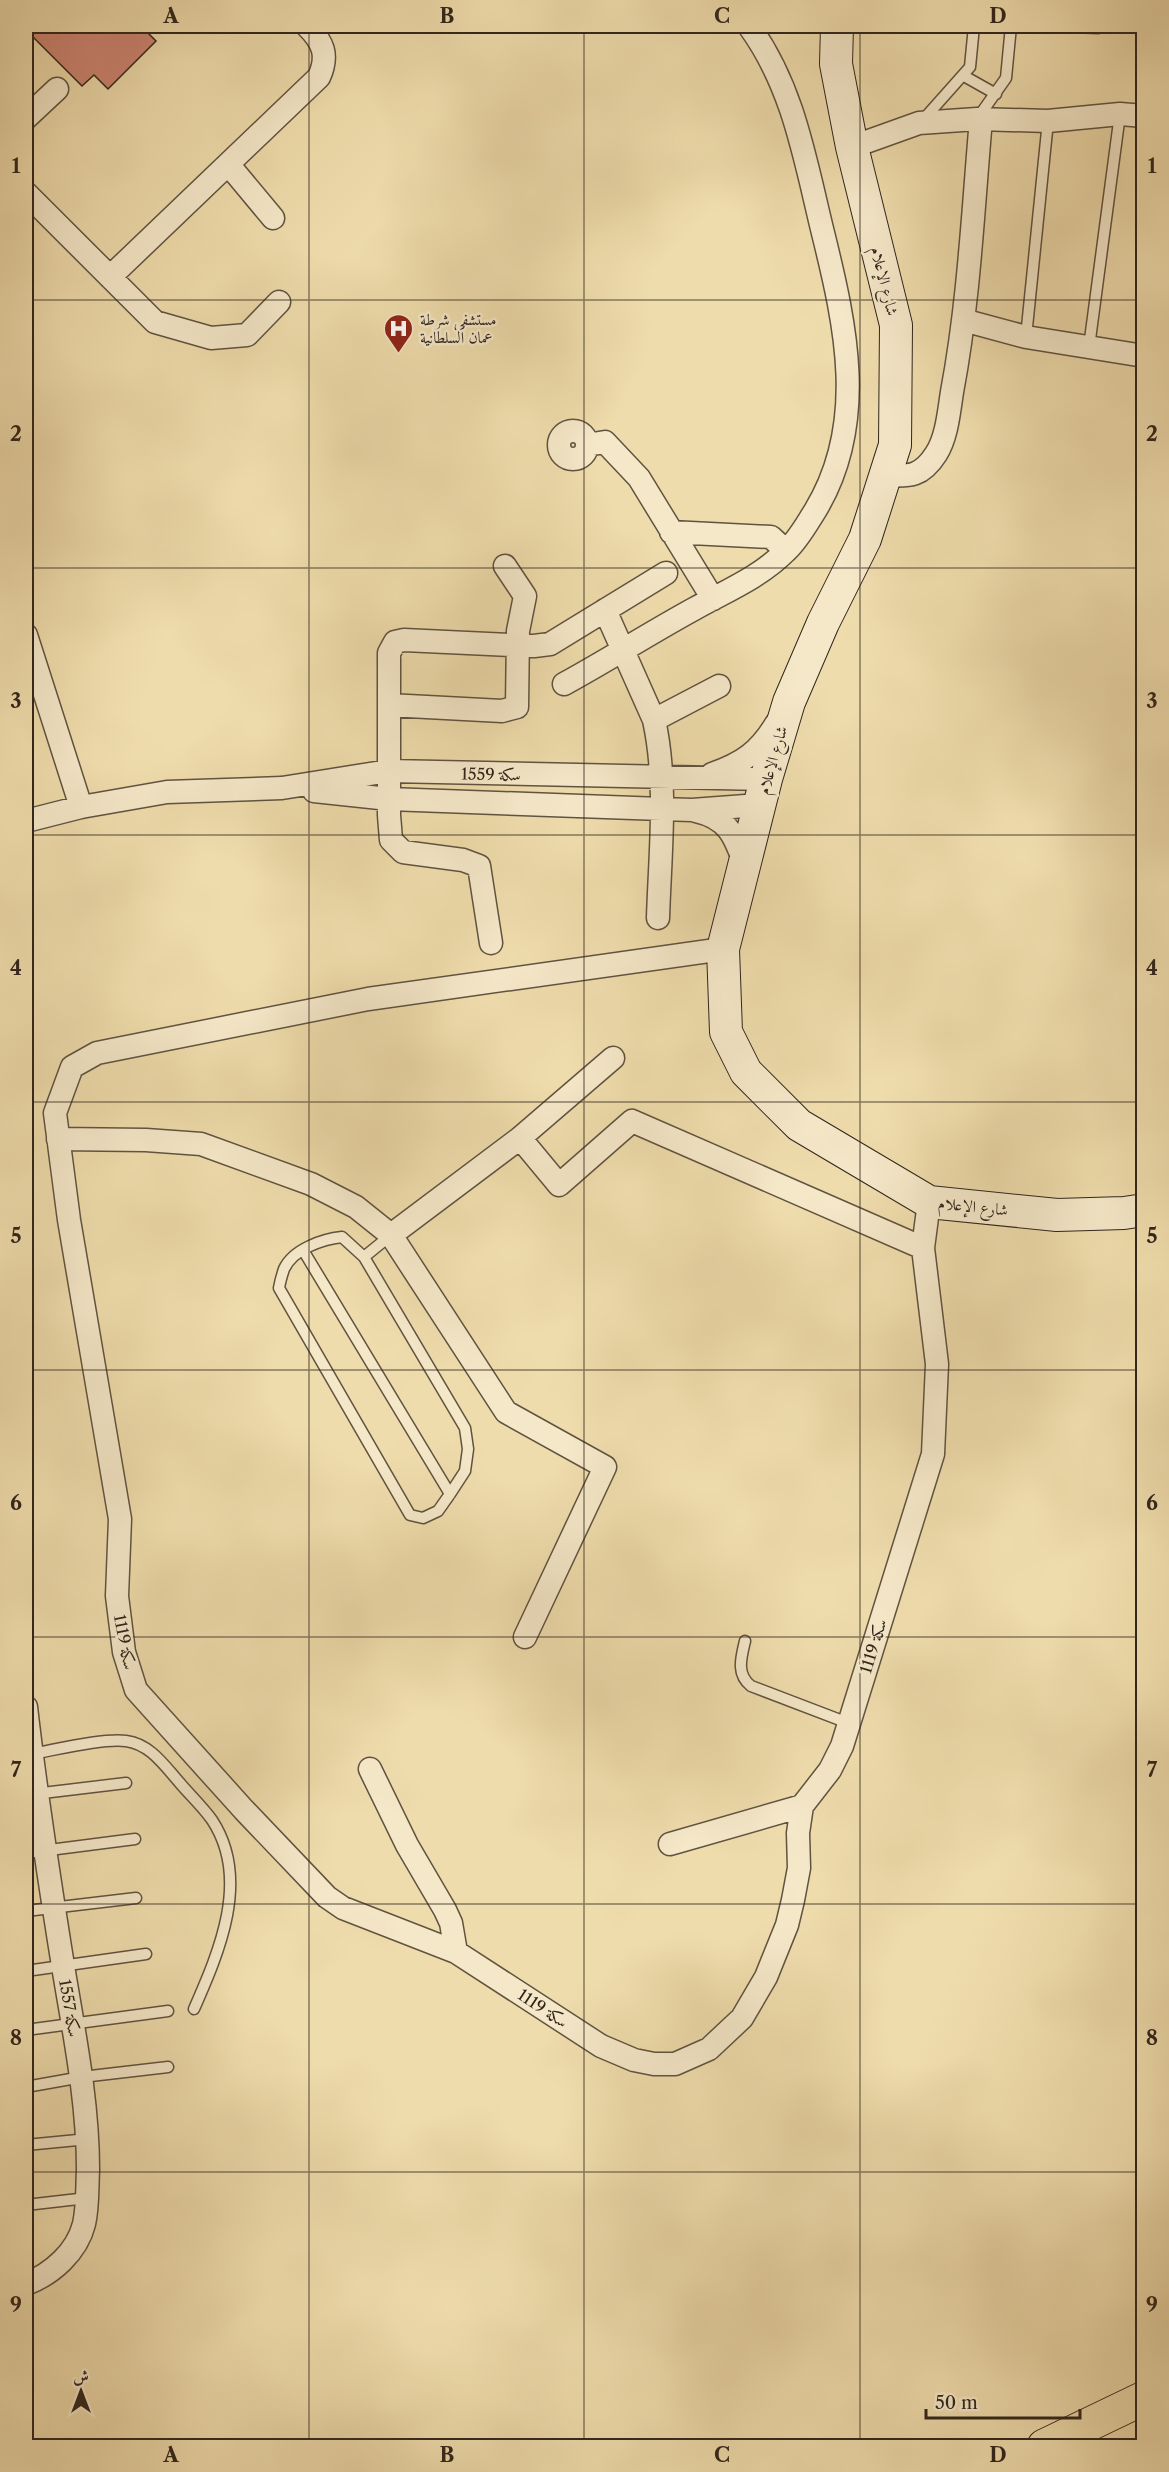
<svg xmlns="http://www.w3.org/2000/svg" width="1169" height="2472" font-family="'Libre Caslon Text',Amiri,serif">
  <rect width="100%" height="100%" fill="#efdcac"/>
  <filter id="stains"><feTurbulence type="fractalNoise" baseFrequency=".00333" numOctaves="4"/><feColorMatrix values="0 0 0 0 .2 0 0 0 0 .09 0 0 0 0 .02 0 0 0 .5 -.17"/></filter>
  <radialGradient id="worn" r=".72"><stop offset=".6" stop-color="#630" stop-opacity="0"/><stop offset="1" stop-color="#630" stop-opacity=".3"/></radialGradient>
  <!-- building -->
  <path fill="#cd8573" stroke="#30251c" stroke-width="1.5" d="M26,26H141L156,41L108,89L94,75L82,86L26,30Z"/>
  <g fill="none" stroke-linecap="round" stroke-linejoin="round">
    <defs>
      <path id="service" d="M1045,26L1098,28L1101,26
        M964,76L996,94
        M977,119L1006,78L1011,26
        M922,121L970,67L974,26
        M1026,337L1048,121
        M1089,347L1120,114
        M342,1237L364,1257L465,1428L468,1449L465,1471L450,1494L438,1511L423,1518L410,1515L279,1288C280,1282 282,1275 284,1269C293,1249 323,1239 342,1237Z
        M303,1250L450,1494
        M364,1257L391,1235
        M745,1641C741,1658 736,1674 751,1686L848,1723
        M31,1754C55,1750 103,1738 126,1741C150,1744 164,1765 179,1782C189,1794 203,1807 212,1820C251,1879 219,1952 194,2009
        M26,1795L126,1783
        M26,1853L135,1839
        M26,1911L136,1898
        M26,1971L146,1954
        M26,2030L168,2011
        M26,2087L82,2077L168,2067
        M26,2145L88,2139
        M26,2205L87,2198"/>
      <path id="minor" d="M26,118L57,89
        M852,147L919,123L977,119L1048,121L1120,114L1144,116
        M228,164L273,218
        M26,193L155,322L211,338L247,335L279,302
        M110,277L319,77C329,55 323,42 307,26
        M963,320L1026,337L1144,356
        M559 445a14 14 0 1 1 28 0a14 14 0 1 1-28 0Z
        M587,445L605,442L639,478L713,599
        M886,475C910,477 922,476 936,454C947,437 949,411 952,392C969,302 973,210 981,119
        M671,532L771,537L786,551
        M605,610L654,720C668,784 660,853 658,918
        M26,635L81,807
        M564,684C608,660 650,633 694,609C726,591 759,578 786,551C798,540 806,525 815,511C868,424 846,326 823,233C805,160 794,88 749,26
        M389,705L502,711L517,707L518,631L525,596L505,566
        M654,720L719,686
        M712,774C743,763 759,752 776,724
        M314,791L389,799L661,809L692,810L759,805
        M696,811C728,818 735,836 745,865
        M26,821L81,807L167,792L282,788L389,771L766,779
        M491,943L479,866L463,860L403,852L391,840L389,815V653L395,642L404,640L534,646L550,644L666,573
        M723,949L368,999L97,1053L72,1067L55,1113L69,1220L120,1519L117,1596L124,1652L136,1690L244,1810L327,1897L343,1908L456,1952L601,2046L634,2060L654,2064H675L709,2049L742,2018L766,1977L787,1925L793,1900L799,1868L798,1833L802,1806L830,1770L842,1746L933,1454L937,1364L923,1248L929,1202
        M520,1138L613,1058
        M58,1139L146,1140L201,1144L311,1184L356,1207L391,1235L520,1138L559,1185L632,1121L923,1248
        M391,1235L506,1412L605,1467L525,1637
        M26,1707C36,1795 50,1885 64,1972C75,2038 88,2103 88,2170C87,2188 88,2207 84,2224C77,2252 52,2274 26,2284
        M370,1769L407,1845L445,1910L451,1923L456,1952
        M670,1844L802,1806"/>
      <path id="secondary" d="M837,26L836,64L852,147L896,325L895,445L865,539L823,623L789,702L766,779L723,949L726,1032L746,1072L799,1125L929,1202L1057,1215L1124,1213L1144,1210"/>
      <path id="motorway" d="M1044,2446L1144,2398"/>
    </defs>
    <!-- service casing -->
    <use href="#service" stroke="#605340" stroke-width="13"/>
    <!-- minor casing -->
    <use href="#minor" stroke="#605340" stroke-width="25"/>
    <!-- secondary casing -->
    <use href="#secondary" stroke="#30251c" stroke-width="34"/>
    <!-- motorway casing -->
    <use href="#motorway" stroke="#30251c" stroke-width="35"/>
    <!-- service -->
    <use href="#service" stroke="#f5e8c9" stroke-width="10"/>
    <!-- minor -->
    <use href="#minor" stroke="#f5e8c9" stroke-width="22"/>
    <!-- secondary -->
    <use href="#secondary" stroke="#f5e8c9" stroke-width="32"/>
    <!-- motorway -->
    <use href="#motorway" stroke="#efdcac" stroke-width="33"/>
  </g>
  <!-- grid -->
  <path fill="none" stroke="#30251c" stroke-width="1.5" stroke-opacity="0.55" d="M309,26V2446M584,26V2446M860,26V2446M26,300H1144M26,568H1144M26,835H1144M26,1102H1144M26,1370H1144M26,1637H1144M26,1904H1144M26,2172H1144"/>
  <!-- icons -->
  <defs>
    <symbol id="hospital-pin" viewBox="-11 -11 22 30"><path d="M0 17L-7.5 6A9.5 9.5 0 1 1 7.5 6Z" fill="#8f2418" stroke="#f5e8c9"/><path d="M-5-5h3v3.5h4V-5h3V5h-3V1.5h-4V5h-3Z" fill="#fff"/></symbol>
  </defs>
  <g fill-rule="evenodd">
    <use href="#hospital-pin" x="382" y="312" width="33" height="45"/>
  </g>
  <g text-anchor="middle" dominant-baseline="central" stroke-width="5" stroke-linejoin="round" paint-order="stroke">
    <!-- street labels -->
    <g font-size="16" fill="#30251c" stroke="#f5e8c9">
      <text transform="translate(885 281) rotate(76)">شارع الإعلام</text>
      <text transform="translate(772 760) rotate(-74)">شارع الإعلام</text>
      <text transform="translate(491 774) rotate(1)">سكة 1559</text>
      <text transform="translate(973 1206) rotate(6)">شارع الإعلام</text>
      <text transform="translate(125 1642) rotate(79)">سكة 1119</text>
      <text transform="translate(873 1646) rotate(-73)">سكة 1119</text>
      <text transform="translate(70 2008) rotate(80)">سكة 1557</text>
      <text transform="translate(543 2008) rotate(33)">سكة 1119</text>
    </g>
    <!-- poi labels -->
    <g font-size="16" fill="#30251c" stroke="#f5e8c9" text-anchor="start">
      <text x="420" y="319">مستشفى شرطة<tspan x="420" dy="18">عمان السلطانية</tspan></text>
    </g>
  </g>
  <!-- margin -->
  <rect width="1169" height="2472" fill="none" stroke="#efdcac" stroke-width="66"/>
  <!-- north arrow -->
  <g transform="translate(81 2391)" stroke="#f5e8c9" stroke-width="4.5" paint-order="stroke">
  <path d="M0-4.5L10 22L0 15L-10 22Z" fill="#30251c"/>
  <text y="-9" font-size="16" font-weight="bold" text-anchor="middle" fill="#30251c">ش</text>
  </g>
  <!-- scale -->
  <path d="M926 2409v9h154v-9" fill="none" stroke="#30251c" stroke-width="3"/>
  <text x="935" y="2409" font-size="18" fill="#30251c" stroke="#f5e8c9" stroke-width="4.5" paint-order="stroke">50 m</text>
  <rect x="33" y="33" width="1103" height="2406" fill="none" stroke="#30251c" stroke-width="2"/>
  <g font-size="20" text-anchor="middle" font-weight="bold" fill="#30251c">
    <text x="171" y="23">A</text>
    <text x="447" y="23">B</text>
    <text x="722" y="23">C</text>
    <text x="998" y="23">D</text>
    <text x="16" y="173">1</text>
    <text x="1152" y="173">1</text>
    <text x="16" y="441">2</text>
    <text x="1152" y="441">2</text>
    <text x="16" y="708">3</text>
    <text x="1152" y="708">3</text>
    <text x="16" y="975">4</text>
    <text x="1152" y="975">4</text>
    <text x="16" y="1243">5</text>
    <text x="1152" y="1243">5</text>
    <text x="16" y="1510">6</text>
    <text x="1152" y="1510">6</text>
    <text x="16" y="1777">7</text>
    <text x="1152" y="1777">7</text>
    <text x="16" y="2045">8</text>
    <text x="1152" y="2045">8</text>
    <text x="16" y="2312">9</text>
    <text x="1152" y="2312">9</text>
    <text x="171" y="2462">A</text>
    <text x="447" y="2462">B</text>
    <text x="722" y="2462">C</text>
    <text x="998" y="2462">D</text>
  </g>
  <rect width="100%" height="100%" filter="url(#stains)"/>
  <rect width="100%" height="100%" fill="url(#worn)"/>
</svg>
